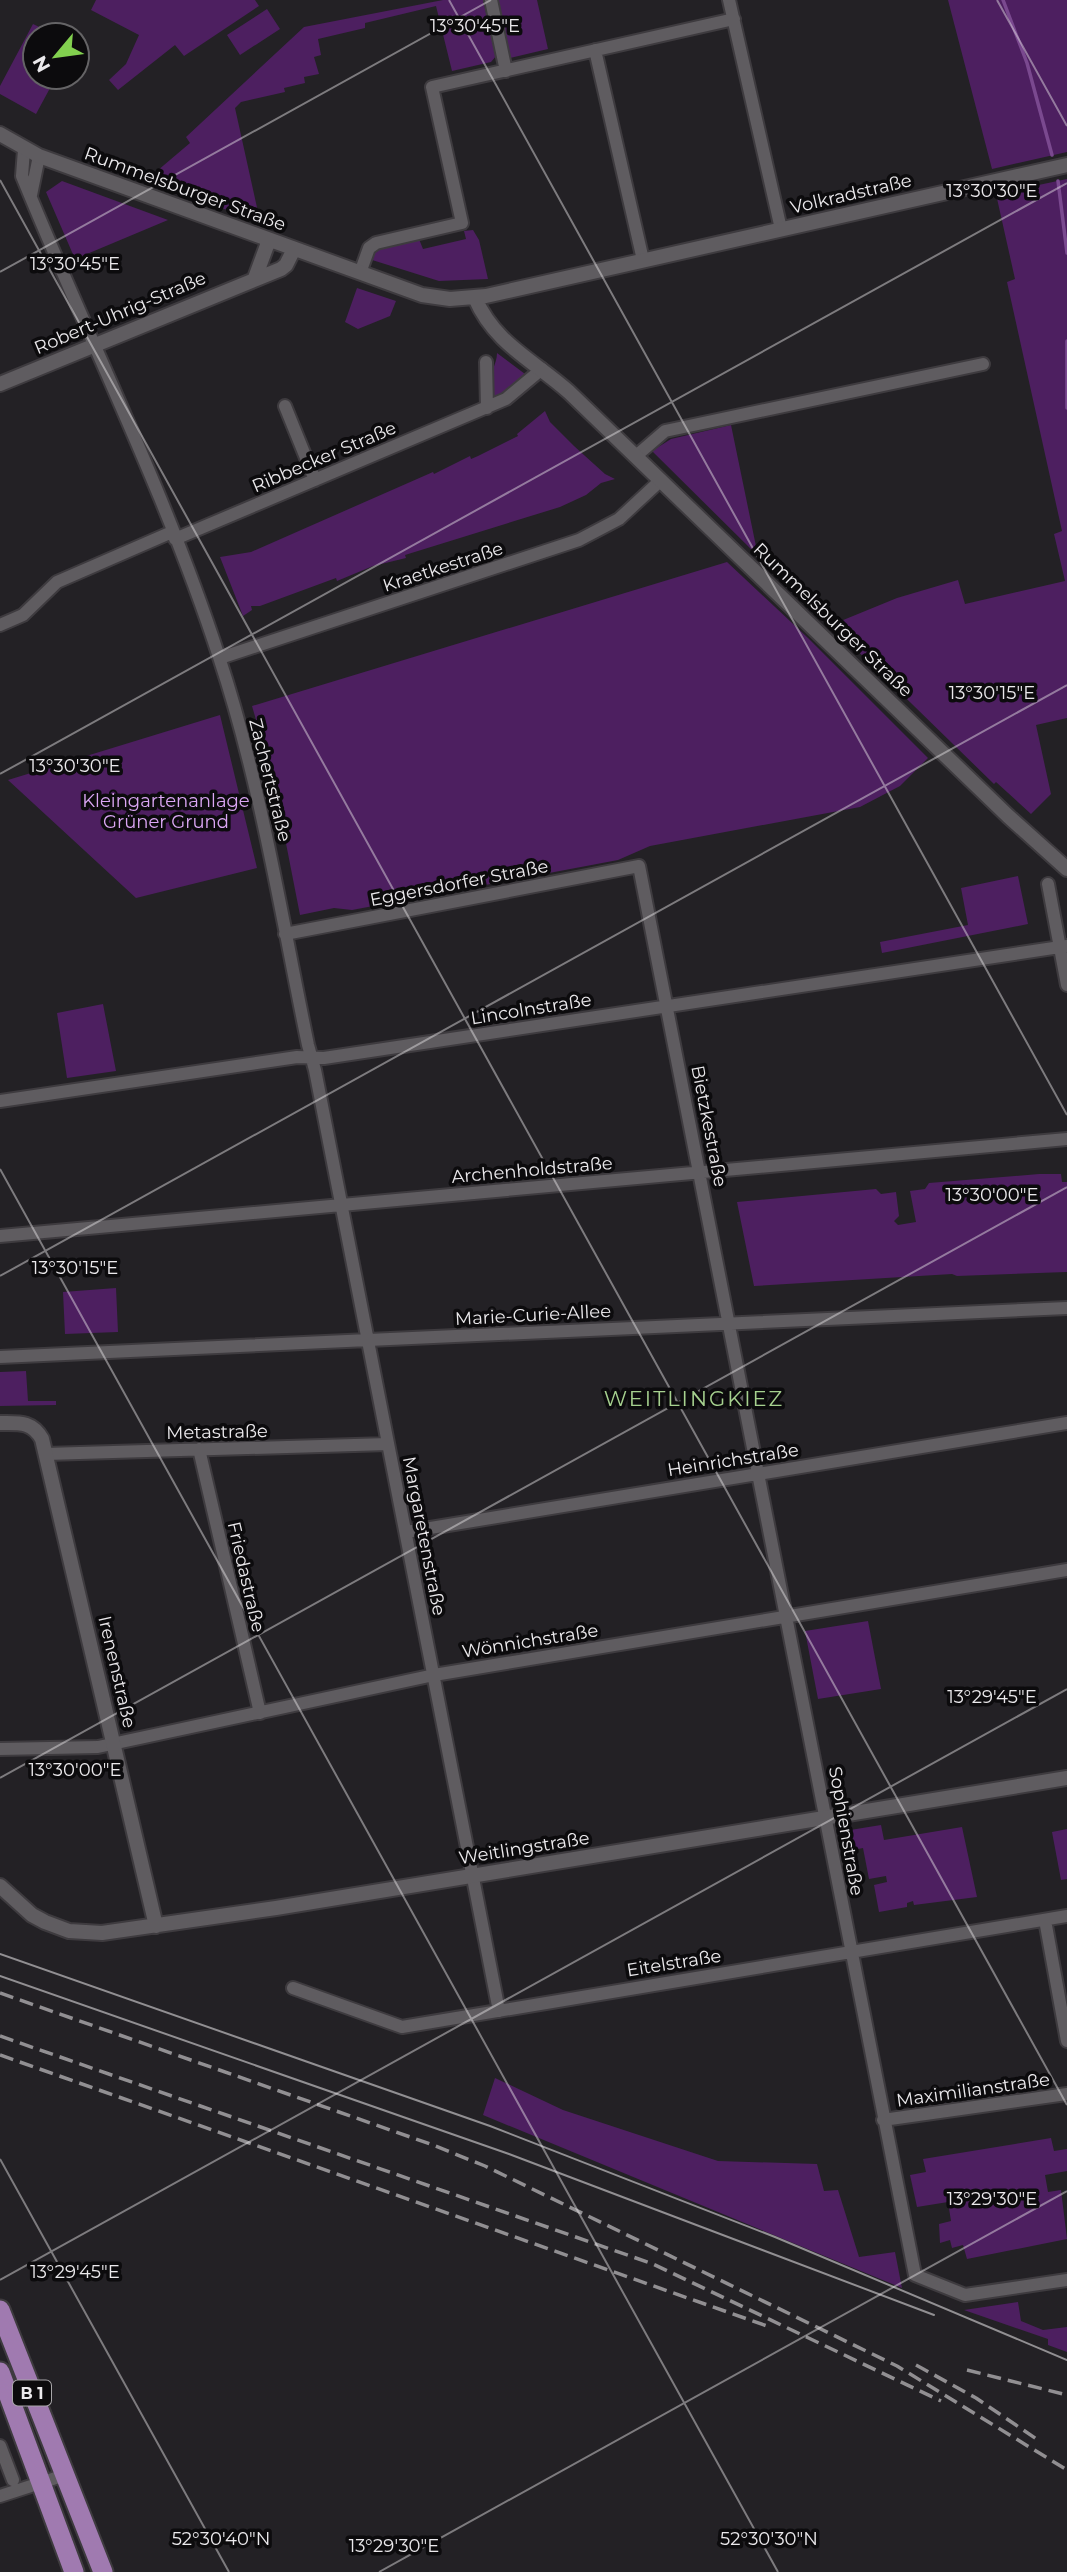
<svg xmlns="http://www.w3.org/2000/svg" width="1067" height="2572" font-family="Montserrat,sans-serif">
  <rect width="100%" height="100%" fill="#232125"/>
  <!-- green -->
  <path fill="#4d1f60" d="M96,0H255L259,6L184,56L175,45L118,90L109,80L126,64L139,35L91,10Z
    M443,0H483L496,56L491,62L452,71L436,6L365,23V28L318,39L321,55L314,57L319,74L304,77L305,83L284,88L285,92L241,102L235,108L260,221L144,182L190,143L186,137L304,27Z
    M497,0H537L548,49L510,58Z
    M948,0H1067V152L992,169Z
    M267,9L280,29L240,55L227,35Z
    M33,24L56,35H35V77H56L36,114L0,94V86Z
    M1067,179V718L1036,725L1051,794L1031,814L996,782L994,784L831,625L897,598L958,580L965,604L1065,581L1054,534L1062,531L1007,282L1015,279L996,194Z
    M62,181L168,220L75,259L46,192Z
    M473,230L479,240L488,279L439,281L369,259L377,248L419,239L423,249L466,239L464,231Z
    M357,288L396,301L390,316L358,329L345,322Z
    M497,353L529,377L499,399H494C481,381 497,369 497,353Z
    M545,411L550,422L574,446L605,474L615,479L601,483L586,495L560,507L405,555L406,558L373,566L337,581L336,578L260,606H251L252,610L243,616L220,557L251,552L433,472L434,474L470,456L471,459L478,456L518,436L517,434Z
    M731,425L758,556L652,451L671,439Z
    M727,562L808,638L928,758L900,786L860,807L650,846L618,860L352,910L334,908L300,915L274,782L252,706Z
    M220,715L257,868L136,898L8,780Z
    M1018,876L1028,924L882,953L880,942L968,925L961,888Z
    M103,1004L116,1071L67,1078L57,1013Z
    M1039,1174H1061L1062,1182H1067V1272L957,1276L952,1274L754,1286L737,1202L876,1189L881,1194L896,1192L899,1216L894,1221L898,1225L916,1222L910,1191L925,1189L929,1183Z
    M116,1288L118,1332L65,1334L63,1292Z
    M26,1371L28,1401H56V1405L0,1406V1372Z
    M868,1621L881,1689L818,1699L805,1631Z
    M881,1825L884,1840L962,1827L977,1897L914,1905L913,1901L907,1903V1907L879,1912L874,1885L887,1882L886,1876L869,1879L863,1848L848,1851L844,1831Z
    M1067,1829V1879L1061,1880L1052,1832Z
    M495,2078L563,2110L718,2161L817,2164L824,2191L838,2190L859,2257L895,2252L902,2288L483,2115Z
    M1051,2138L1054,2151L1067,2149V2171L1045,2175L1048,2192L1061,2190L1067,2239L967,2259L963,2245L952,2248L950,2240L940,2243L939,2224L951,2221L948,2202L917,2207L910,2175L926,2172L923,2159Z
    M1018,2302L1021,2321L1043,2330L1067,2327V2352L1048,2345V2339L964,2310Z"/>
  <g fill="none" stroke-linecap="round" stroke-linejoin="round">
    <!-- stream -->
    <path stroke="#7a498f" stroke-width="3.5" d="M1003,0L1027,63L1052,155
      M1058,181L1067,253
      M1067,341V408"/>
    <defs>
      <path id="minor" d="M491,0L506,71
        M729,0L781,229
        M595,50L643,260
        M24,150L22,176C87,336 166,493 219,657C261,784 281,915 308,1045L315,1070L499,2011
        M31,195L39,156
        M360,273L369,248L376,243L462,223L432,87L734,19
        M486,362L487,408
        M285,406L315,480
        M636,456L665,431L983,364
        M175,539L506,399L542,369
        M0,625L23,615L57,582L172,532
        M220,658L579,540L619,519L661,480
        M1048,884L1067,985
        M285,934L639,866L915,2275L965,2295L1067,2280
        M0,1101L297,1057L324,1058L1067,946
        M0,1236L1067,1139
        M0,1357L1067,1308
        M199,1449L260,1713
        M46,1454L388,1444
        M406,1532L1067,1423
        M0,1749L98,1747L434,1675L1067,1570
        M1045,1920L1067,2041
        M293,1988L402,2027L1067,1916
        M883,2120L1067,2094
        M0,2446L13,2480
        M0,2496L65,2475"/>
      <path id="tertiary" d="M0,134L39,156L422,295L450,299L486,296L1067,165
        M255,278L269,240
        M475,298C495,344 533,360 569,392L1008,816L1067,869
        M0,384L281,269L286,265L294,249
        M0,1423C19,1423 32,1421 42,1439L156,1926
        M0,1886L32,1915L45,1922L69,1931L102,1933L276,1908L1067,1778"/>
      <path id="primary" d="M0,2310L103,2572
        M0,2372L74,2572"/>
    </defs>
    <!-- minor casing -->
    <use href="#minor" stroke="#3e3b3f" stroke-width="16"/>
    <!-- tertiary casing -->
    <use href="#tertiary" stroke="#3e3b3f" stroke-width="18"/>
    <!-- primary casing -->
    <use href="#primary" stroke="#3e3b3f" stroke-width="23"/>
    <!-- minor -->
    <use href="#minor" stroke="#5f5c60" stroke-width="12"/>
    <!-- tertiary -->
    <use href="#tertiary" stroke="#5f5c60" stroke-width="14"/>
    <!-- primary -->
    <use href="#primary" stroke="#a07ab0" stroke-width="19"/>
    <!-- tram -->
    <path stroke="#918f92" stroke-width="2" d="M0,1954L490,2126L775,2237L1067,2360
      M0,1976L509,2154L934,2315"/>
    <!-- rail -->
    <path stroke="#918f92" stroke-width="3.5" stroke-dasharray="14 7" stroke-linecap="butt" d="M0,1993L433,2145L485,2166L897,2366L1067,2470
      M0,2036L653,2264L941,2401
      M0,2055L767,2326
      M916,2365L976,2398L1038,2440
      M967,2370L1067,2395"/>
  </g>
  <!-- ticks -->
  <path fill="none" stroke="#ebe9ec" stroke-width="2" stroke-opacity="0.45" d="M449,0L1067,1115M997,0L1067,126M0,180L1067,2105M0,272L491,0M0,774L1067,183M0,1169L778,2572M0,1276L1067,685M0,1778L1067,1187M0,2159L229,2572M0,2280L1067,1689M379,2572L1067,2191"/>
  <g text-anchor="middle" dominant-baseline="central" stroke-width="7" stroke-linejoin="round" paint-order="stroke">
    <!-- shield labels -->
    <rect fill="#0c0b0d" stroke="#a8a6a9" stroke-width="2" x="13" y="2380.5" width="38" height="25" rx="5"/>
    <g font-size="16" font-weight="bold" fill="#ebe9ec">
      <text x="32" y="2393">B 1</text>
    </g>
    <!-- street labels -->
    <g font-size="18" fill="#ebe9ec" stroke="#0c0b0d">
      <text transform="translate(185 189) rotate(20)">Rummelsburger Straße</text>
      <text transform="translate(851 194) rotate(-13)">Volkradstraße</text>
      <text transform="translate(120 313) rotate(-23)">Robert-Uhrig-Straße</text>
      <text transform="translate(324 457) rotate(-23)">Ribbecker Straße</text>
      <text transform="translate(443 567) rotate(-18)">Kraetkestraße</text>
      <text transform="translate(833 620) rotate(44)">Rummelsburger Straße</text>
      <text transform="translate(270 780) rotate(76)">Zachertstraße</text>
      <text transform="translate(459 883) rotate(-11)">Eggersdorfer Straße</text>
      <text transform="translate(531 1009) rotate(-9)">Lincolnstraße</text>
      <text transform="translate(709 1126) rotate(79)">Bietzkestraße</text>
      <text transform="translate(532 1170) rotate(-5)">Archenholdstraße</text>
      <text transform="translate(533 1315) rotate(-3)">Marie-Curie-Allee</text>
      <text transform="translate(217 1432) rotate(-1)">Metastraße</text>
      <text transform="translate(733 1460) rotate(-9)">Heinrichstraße</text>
      <text transform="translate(424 1536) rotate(79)">Margaretenstraße</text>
      <text transform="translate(246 1577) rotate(77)">Friedastraße</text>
      <text transform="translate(530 1641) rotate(-9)">Wönnichstraße</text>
      <text transform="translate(117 1672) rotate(77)">Irenenstraße</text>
      <text transform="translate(846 1831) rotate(80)">Sophienstraße</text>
      <text transform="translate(524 1848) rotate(-9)">Weitlingstraße</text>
      <text transform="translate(674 1963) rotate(-9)">Eitelstraße</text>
      <text transform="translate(973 2090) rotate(-8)">Maximilianstraße</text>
    </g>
    <!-- park labels -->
    <g font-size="18" fill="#dca7f5" stroke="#0c0b0d">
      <text x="166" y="801">Kleingartenanlage<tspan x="166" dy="21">Grüner Grund</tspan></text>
    </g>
    <!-- quarter labels -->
    <g font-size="21" letter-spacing="2" fill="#a6d18f" stroke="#0c0b0d">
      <text x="694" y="1398">WEITLINGKIEZ</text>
    </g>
  </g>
  <g font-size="18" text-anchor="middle" fill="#ebe9ec" stroke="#0c0b0d" stroke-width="7" stroke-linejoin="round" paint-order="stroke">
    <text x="475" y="32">13°30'45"E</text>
    <text x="992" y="197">13°30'30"E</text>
    <text x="75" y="270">13°30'45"E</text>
    <text x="992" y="699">13°30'15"E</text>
    <text x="75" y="772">13°30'30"E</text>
    <text x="992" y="1201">13°30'00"E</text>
    <text x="75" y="1274">13°30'15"E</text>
    <text x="992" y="1703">13°29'45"E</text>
    <text x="75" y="1776">13°30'00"E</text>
    <text x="992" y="2205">13°29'30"E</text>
    <text x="75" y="2278">13°29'45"E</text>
    <text x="221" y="2545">52°30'40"N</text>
    <text x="769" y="2545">52°30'30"N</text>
    <text x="394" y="2552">13°29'30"E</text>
  </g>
  <!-- north arrow -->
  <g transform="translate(56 56) rotate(241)"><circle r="33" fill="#0c0b0d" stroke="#656466" stroke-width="2"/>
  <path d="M0-5L12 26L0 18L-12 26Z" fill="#82d04f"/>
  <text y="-10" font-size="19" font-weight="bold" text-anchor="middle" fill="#ebe9ec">N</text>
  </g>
</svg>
